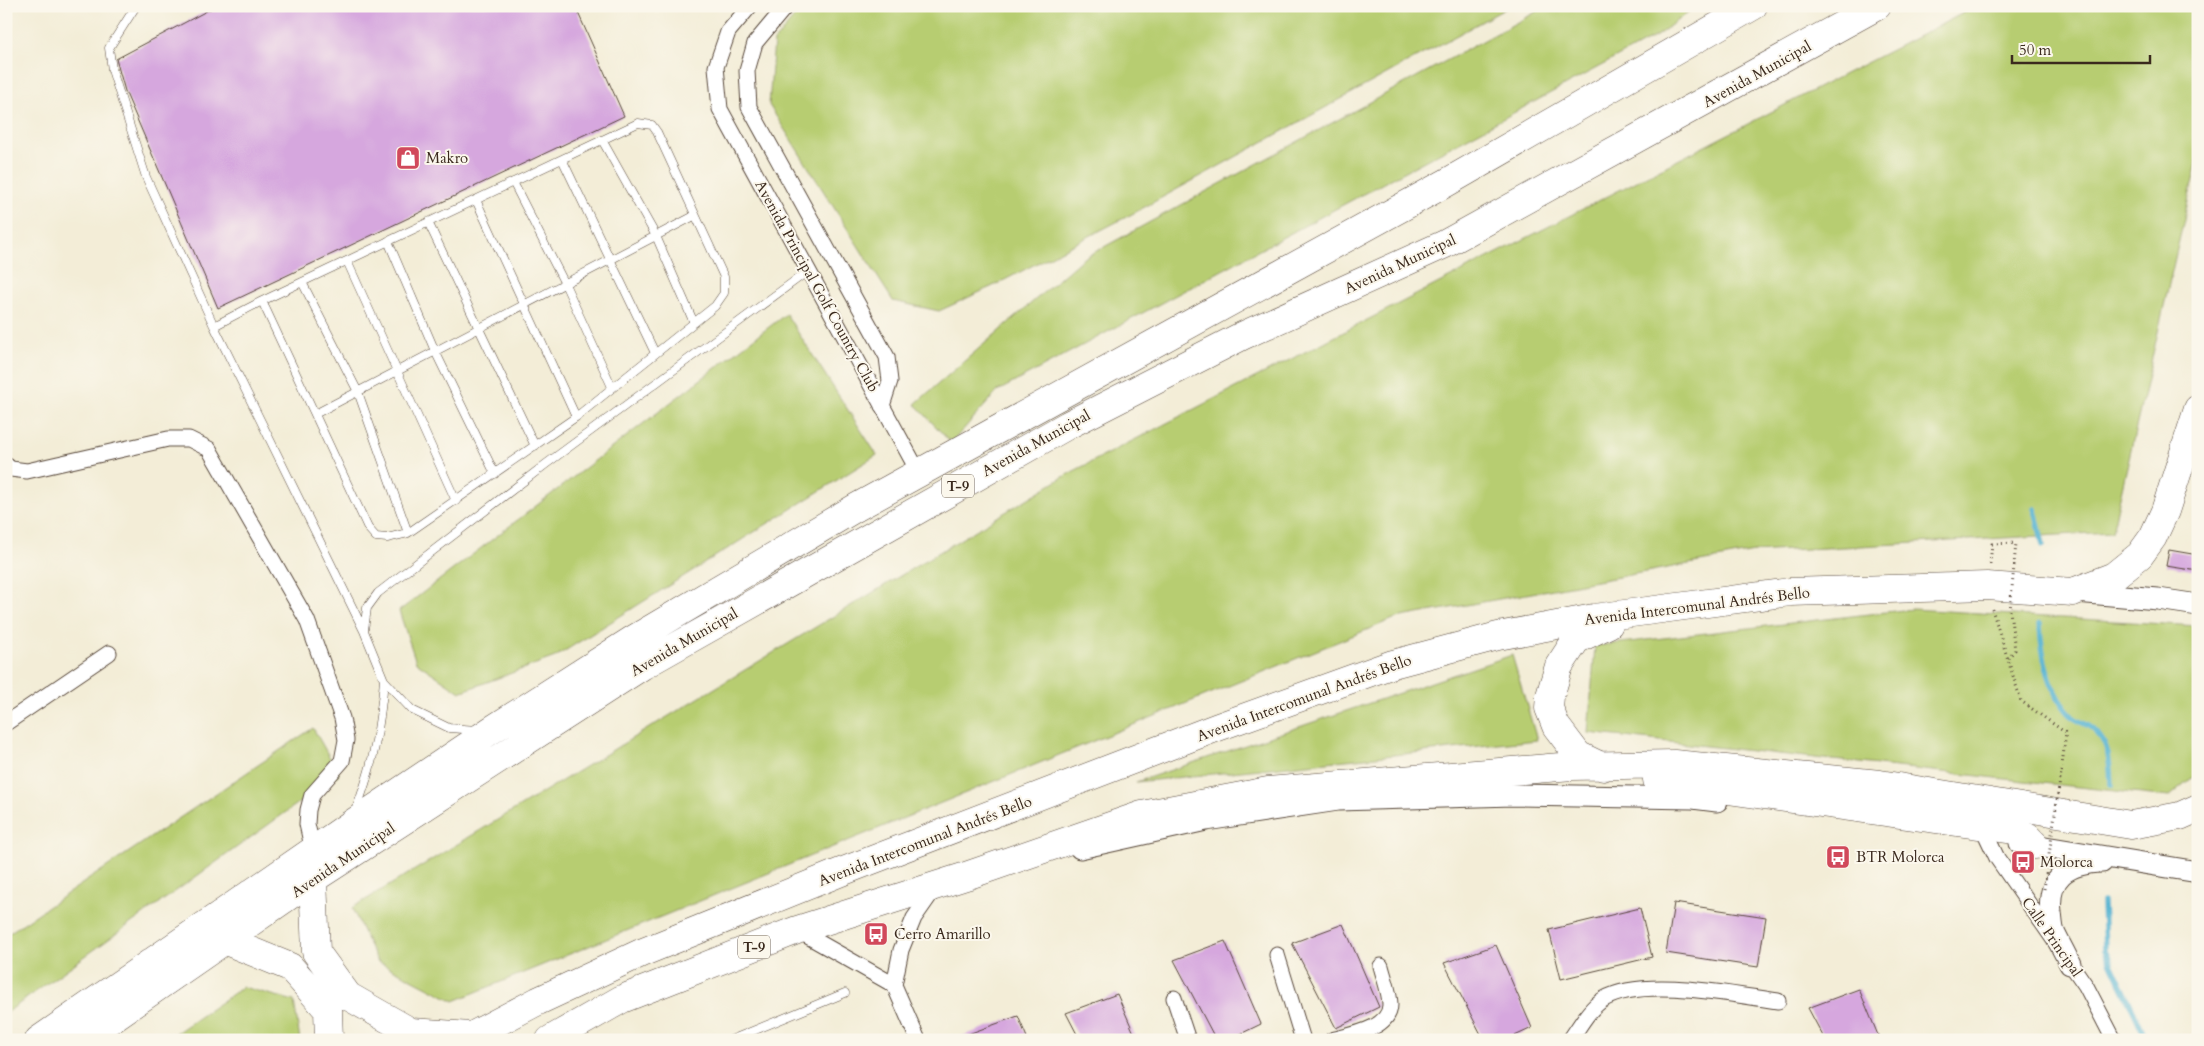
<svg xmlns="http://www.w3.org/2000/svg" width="2204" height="1046" font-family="Cardo,serif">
  <rect width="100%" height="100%" fill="#fbf7ec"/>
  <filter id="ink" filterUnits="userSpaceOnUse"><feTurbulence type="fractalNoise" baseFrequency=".02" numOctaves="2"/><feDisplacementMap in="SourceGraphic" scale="10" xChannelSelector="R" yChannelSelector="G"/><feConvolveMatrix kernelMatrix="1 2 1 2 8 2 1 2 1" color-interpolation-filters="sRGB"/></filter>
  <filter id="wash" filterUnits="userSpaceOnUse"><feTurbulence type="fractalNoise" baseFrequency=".0096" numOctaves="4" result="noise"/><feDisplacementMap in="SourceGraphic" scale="20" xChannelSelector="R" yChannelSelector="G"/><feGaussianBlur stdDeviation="1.12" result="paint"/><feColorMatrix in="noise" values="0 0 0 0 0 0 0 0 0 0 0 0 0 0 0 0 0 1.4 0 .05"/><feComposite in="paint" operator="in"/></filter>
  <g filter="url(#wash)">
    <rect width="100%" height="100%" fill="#f3edd7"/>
    <!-- green -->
    <path fill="#b7cd71" stroke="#797c48" d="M804,6H1510L1132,214L993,286L939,311L893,301L769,105L774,41Z
      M1547,6H1696L1658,35L998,391L951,443L915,404L1082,259Z
      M1977,6H2198V158L2112,532L1754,552L1396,618L454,1001L377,961L352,908L1070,473Z
      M786,314L877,455L555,657L460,692L416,662L399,611Z
      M1912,609L2198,626V773L2169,797L1588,733L1595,646Z
      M1512,655L1537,740L1136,782Z
      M313,728L339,774L6,1013V935Z
      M243,987L294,1001L300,1040H166Z"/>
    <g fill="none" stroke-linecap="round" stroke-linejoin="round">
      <!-- stream -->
      <path stroke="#52b2d1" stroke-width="5.5" d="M2035,509L2043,545
        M2040,624C2041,654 2050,696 2073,717C2079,722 2087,724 2093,729C2110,744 2110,764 2111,785
        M2103,902L2105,950L2147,1040"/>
    </g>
    <g id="blocks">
      <!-- building -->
      <path fill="#d6a7de" d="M216,6H575L624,116L218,308L125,91L116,59Z
        M2169,550L2198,555V571L2166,566Z
        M1674,903L1766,917L1758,967L1666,953Z
        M1640,908L1652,957L1561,979L1549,930Z
        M1343,924L1379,1007L1336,1028L1292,943Z
        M1225,941L1261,1024L1228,1040H1216L1174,960Z
        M1496,945L1532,1028L1506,1040H1484L1444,963Z
        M1859,989L1880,1040H1825L1808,1008Z
        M1117,994L1137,1040H1080L1066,1013Z
        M1018,1016L1028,1040H957V1038Z"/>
    </g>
  </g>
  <g filter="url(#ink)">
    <use href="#blocks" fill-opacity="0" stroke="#57473a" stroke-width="1"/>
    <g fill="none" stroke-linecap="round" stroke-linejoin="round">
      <defs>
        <path id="lane" d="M136,6L109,48L112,70L146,177L214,326
          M602,140L656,236L694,323
          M562,159L655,353
          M513,182L565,284L612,387
          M476,200L576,417
          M428,222L535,446
          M388,241L435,351L495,474
          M347,261L456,501
          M302,282L358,392L408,533
          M262,301L368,528L376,537L387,538L408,533L576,417L715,306L724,293V277L657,132L652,125L638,123L262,301L214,326L364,631L384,680L412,710L449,728L477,730
          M315,414L694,216
          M364,630L367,608L378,593L546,464L808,271
          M355,812C373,767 380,728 384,680
          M731,1040L845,993"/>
        <path id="street" d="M750,6L728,32L716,67L720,109L919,473
          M786,6L755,43L747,71L749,107L887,357L890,381L882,406
          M6,465L11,469L27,471L168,439H189L209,449L307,620L342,718L346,740L342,761L312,795L308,810L307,824L313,851
          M6,723L109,653
          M1987,837L1997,858L2086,986L2114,1040
          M797,930L894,985
          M1277,955L1303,1040
          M1174,998L1188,1040
          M918,1040L894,985L901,950L914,918L935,888
          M1332,1040C1350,1035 1390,1029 1390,1005C1390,993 1384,978 1381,966
          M1570,1040C1580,1026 1589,1008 1604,999C1643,976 1734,995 1778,1001"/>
        <path id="secondary" d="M2076,592L2158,599L2198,605
          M2020,843L2198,872
          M1080,848L1206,820L1338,800L1513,795L1693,798L1717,801
          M2070,964C2065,953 2059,943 2054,932C2052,927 2052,920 2051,913C2047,877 2067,863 2102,862"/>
        <path id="highway" d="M1603,767L1578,755L1556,726L1549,708L1550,696L1559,666L1576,640L1609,624
          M1657,780L2014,830L2027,837L2035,845
          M313,879L316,952L348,996L411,1032L471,1036
          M224,940L290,967L328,1010L329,1040
          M39,1040L350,825L490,731L634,639L857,507L1446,183L1753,6
          M81,1040L313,879L642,666L1068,425L1242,336L1445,244L1877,6
          M464,1040L538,1001L641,953L841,872L1218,727L1393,664L1498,636L1594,618L1790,592L1987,586L2073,592L2114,576L2140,555L2153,537L2165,511L2198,409
          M550,1040L622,999L797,930L966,876L1142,815L1268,791L1572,766L1674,764L1880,784L2131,825L2180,816L2198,808"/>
      </defs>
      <!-- lane casing -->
      <use href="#lane" stroke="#57473a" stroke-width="9"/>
      <!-- street casing -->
      <use href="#street" stroke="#57473a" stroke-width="17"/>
      <!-- secondary casing -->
      <use href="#secondary" stroke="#57473a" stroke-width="23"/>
      <!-- highway casing -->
      <use href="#highway" stroke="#57473a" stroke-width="29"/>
      <!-- path -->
      <path stroke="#57473a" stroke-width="3" stroke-dasharray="1 4" stroke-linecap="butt" d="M1990,564L1992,544L2016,543
        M1992,609L2021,701L2066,733L2061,773
        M2008,658L2015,650L2010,611"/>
      <!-- lane -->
      <use href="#lane" stroke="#fff" stroke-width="8"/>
      <!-- street -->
      <use href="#street" stroke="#fff" stroke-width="15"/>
      <!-- secondary -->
      <use href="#secondary" stroke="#fff" stroke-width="21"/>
      <!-- highway -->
      <use href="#highway" stroke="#fff" stroke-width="28"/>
      <!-- path-bridge -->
      <path stroke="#57473a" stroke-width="3" stroke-dasharray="1 4" stroke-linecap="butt" d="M2010,611L2016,543
        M2044,889L2061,773"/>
    </g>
  </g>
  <!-- icons -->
  <defs>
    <symbol id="shop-square" viewBox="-11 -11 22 22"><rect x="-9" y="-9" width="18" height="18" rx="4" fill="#d1495b" stroke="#fbf7ec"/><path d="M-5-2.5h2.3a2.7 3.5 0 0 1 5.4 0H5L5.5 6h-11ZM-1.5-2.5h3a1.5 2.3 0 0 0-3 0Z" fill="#fff"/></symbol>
    <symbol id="bus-square" viewBox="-11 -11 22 22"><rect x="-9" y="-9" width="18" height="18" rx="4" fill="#d1495b" stroke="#fbf7ec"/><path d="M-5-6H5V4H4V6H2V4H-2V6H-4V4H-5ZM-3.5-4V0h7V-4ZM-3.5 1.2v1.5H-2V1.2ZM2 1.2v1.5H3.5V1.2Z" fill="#fff"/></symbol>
  </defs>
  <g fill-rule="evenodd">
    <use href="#shop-square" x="394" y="144" width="28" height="28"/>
    <use href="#bus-square" x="1824" y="843" width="28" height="28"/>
    <use href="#bus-square" x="2009" y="848" width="28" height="28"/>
    <use href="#bus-square" x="862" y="920" width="28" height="28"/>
  </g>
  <g text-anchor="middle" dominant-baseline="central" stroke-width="4" stroke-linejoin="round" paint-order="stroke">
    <!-- shield labels -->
    <g fill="#fbf7ec" stroke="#75685c" stroke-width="1">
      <rect x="942" y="474.5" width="32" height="23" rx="4"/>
      <rect x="738" y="935.5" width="32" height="23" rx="4"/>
    </g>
    <g font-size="14" font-weight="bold" fill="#3b2a1e">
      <text x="958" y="486">T-9</text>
      <text x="754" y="947">T-9</text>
    </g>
    <!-- street labels -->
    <g font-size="15" fill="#3b2a1e" stroke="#fbf7ec">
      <text transform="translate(1757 74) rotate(-29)">Avenida Municipal</text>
      <text transform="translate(1400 264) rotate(-25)">Avenida Municipal</text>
      <text transform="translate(817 286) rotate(61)">Avenida Principal Golf Country Club</text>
      <text transform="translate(1036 443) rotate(-29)">Avenida Municipal</text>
      <text transform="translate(1697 606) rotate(-7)">Avenida Intercomunal Andrés Bello</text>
      <text transform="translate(684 642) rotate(-30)">Avenida Municipal</text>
      <text transform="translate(1304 698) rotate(-20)">Avenida Intercomunal Andrés Bello</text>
      <text transform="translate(925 841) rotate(-21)">Avenida Intercomunal Andrés Bello</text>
      <text transform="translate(343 860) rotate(-34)">Avenida Municipal</text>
      <text transform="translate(2052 937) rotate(55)">Calle Principal</text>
    </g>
    <!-- poi labels -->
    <g font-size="15" fill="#3b2a1e" stroke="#fbf7ec" text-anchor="start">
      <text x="426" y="158">Makro</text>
      <text x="1856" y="857">BTR Molorca</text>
      <text x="2040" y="862">Molorca</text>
      <text x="894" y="934">Cerro Amarillo</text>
    </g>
  </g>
  <!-- margin -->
  <rect width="2204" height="1046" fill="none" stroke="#fbf7ec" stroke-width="25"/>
  <!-- scale -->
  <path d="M2012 55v8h138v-8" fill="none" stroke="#3b2a1e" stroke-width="2.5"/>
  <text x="2019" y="55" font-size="15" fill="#3b2a1e" stroke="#fbf7ec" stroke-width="4" paint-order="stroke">50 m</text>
</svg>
